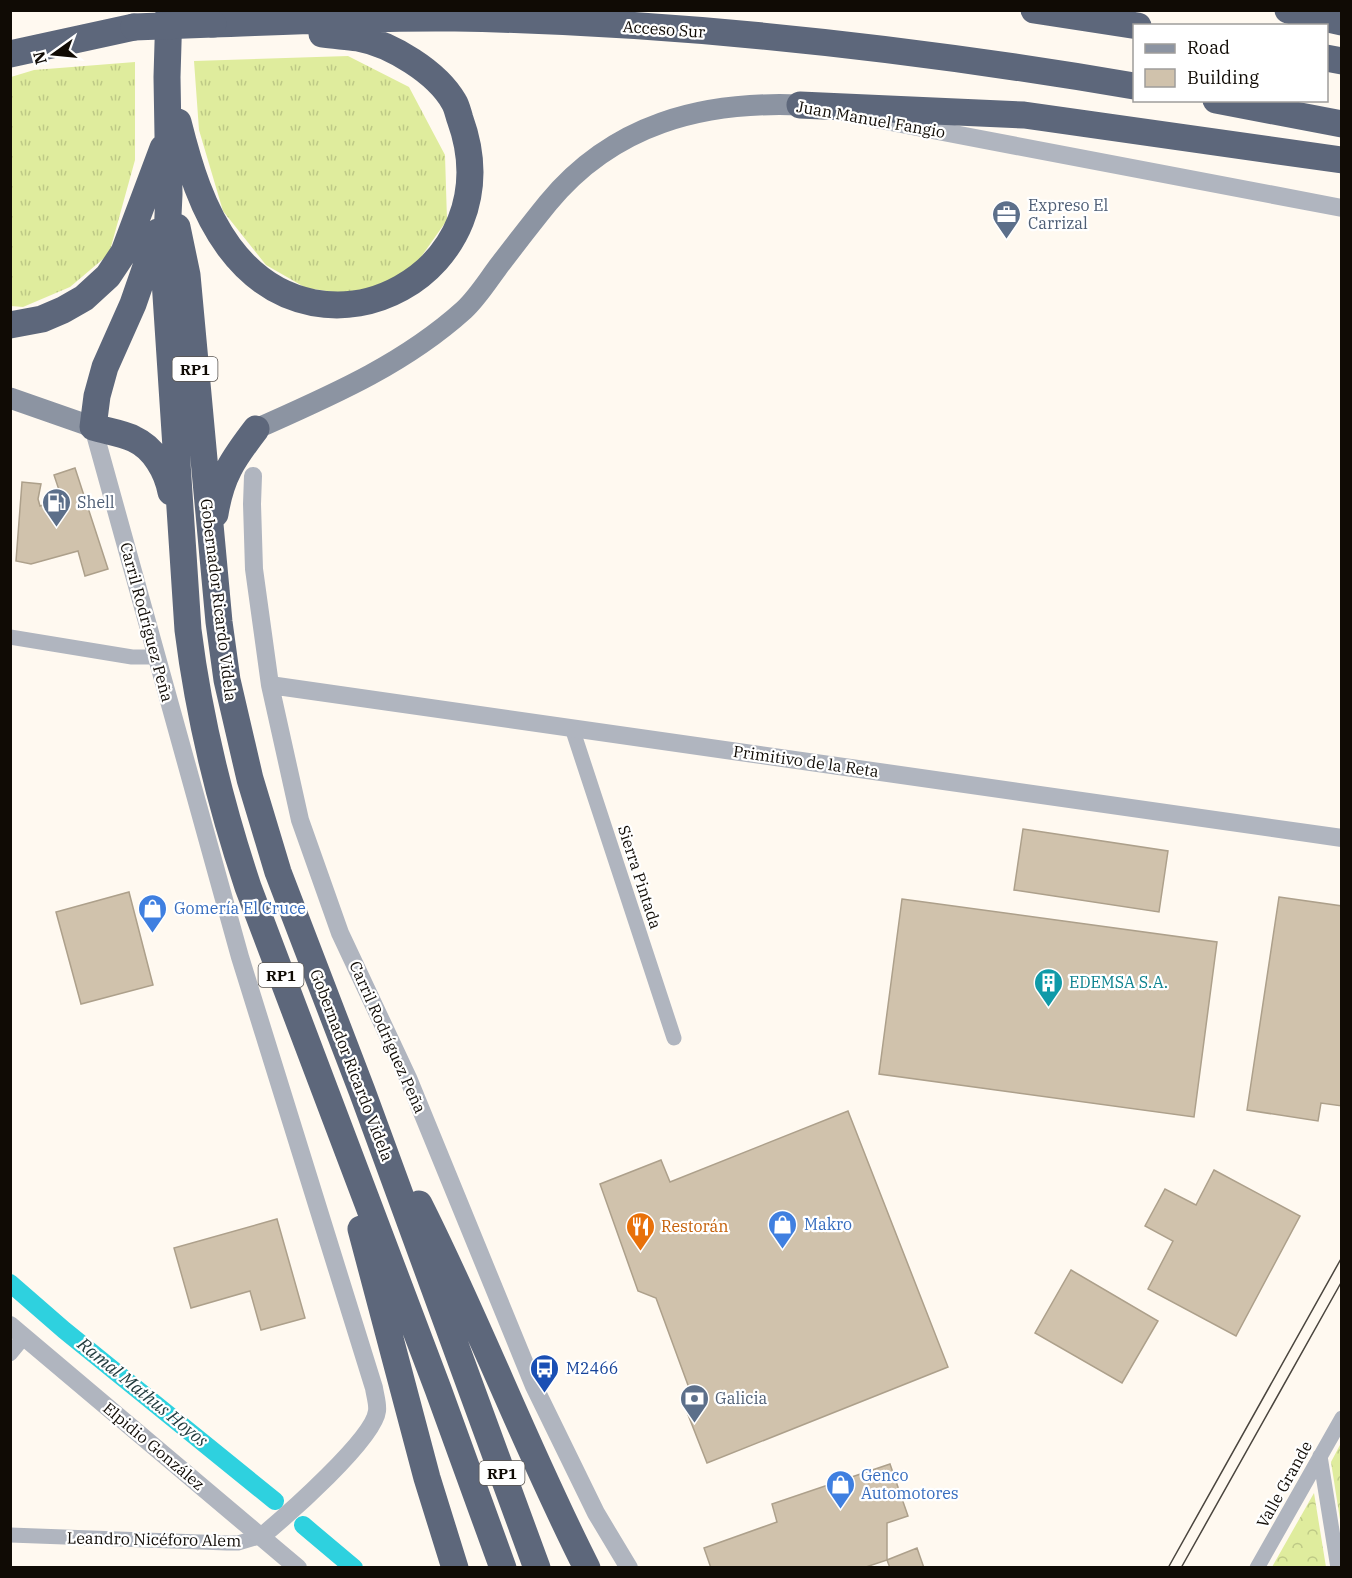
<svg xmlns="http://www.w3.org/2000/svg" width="1352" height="1578" font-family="'IBM Plex Serif',serif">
  <defs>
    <pattern id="grass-tufts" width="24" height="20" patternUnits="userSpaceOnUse" patternTransform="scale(1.5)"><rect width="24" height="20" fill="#dfec9d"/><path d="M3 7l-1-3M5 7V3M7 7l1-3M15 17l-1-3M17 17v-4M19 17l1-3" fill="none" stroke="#bec986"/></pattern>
    <pattern id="park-crowns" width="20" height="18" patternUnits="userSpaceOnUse" patternTransform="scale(1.5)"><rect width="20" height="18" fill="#dfec9d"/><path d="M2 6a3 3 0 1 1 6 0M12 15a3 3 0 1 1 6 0" fill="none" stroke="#bec986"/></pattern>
  </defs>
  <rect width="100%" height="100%" fill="#fff9f0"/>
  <!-- grass -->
  <path fill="url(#grass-tufts)" d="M348,56L409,87L445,155L447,220L414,267L378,287L341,293L306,288L266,265L223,211L199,130L194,61Z
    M135,62V160L109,254L70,287L23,307L11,306V77L34,70Z"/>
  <!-- park -->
  <path fill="url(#park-crowns)" d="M1341,1443L1342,1526H1341L1331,1462Z
    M1314,1493L1326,1567H1272Z"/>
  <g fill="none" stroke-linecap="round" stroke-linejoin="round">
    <!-- canal -->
    <path stroke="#2ed1df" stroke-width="18" d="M10,1283L64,1330L275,1501
      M303,1525L354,1568"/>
  </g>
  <!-- building -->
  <path fill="#d0c2ac" stroke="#ada08b" stroke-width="1.5" d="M75,468L108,569L85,576L78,551L31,564L16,561L22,482L41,484L38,499L40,506L62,499L54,475Z
    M1023,829L1168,851L1159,912L1014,890Z
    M129,892L153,985L81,1004L56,912Z
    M1279,897L1342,906V1106L1321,1103L1318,1121L1247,1110Z
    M902,899L1217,942L1194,1117L879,1074Z
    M848,1111L948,1367L707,1463L687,1412L696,1407L656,1298L638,1291L600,1184L661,1160L670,1182Z
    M1214,1170L1300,1216L1236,1336L1148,1289L1173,1241L1145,1226L1165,1189L1196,1205Z
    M277,1219L305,1318L261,1330L250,1291L191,1308L174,1248Z
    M1071,1270L1158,1321L1122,1383L1035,1333Z
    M890,1464L908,1516L887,1523V1560L863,1568H711L704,1548L777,1522L772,1504Z
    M917,1548L924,1568H890L887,1560Z"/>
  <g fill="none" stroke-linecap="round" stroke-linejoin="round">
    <!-- minor -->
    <path stroke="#b0b5bf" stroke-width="15" d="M10,637L132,657H156
      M572,728L674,1038
      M10,1354L24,1337
      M1320,1456L1338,1568
      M10,1535L227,1543H238L262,1536
      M1257,1568L1342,1418"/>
    <!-- tertiary -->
    <path stroke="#b0b5bf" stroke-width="18" d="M870,118L1342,208
      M93,427L240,957L374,1388C375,1395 378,1404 377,1411C374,1439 286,1516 262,1536
      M253,476L252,504L254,569L270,685L300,820L340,933L408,1078L534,1386L596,1513L629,1568
      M270,685L1342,838
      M10,1325L298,1568"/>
    <!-- secondary -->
    <path stroke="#8c94a2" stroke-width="21" d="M10,398L93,427
      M256,429C330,396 403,365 464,310C477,298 487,282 498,267C514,246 531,224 548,203C613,124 702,101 800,105"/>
    <!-- motorway -->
    <path stroke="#5d677b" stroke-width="27" d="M169,10L167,77L169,194L165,280L188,630C199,718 220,803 248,887L438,1389L503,1568
      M1034,10L1138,26
      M1288,10L1342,22
      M213,24C294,21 374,17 455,18C683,22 910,48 1134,86
      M10,54L134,27
      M1326,58L1342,61
      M1216,100L1342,124
      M800,105L1024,115L1342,160
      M178,122C189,166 202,210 229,247C325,376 515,270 460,119C458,113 457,107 454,102C437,72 391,44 358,38C346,36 334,36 322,34
      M177,227L187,275L219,622L227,680L250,779L278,872L362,1091L537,1568
      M158,232L133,304L105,367L97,396L93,427C106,431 122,433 134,439C154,448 167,471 171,492
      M10,325L42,319L63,310L84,298L108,276L124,252L163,148
      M215,514C221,476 233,459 256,429
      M419,1204C479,1323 526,1448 587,1568
      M361,1229L427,1478L455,1568"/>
    <!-- tram -->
    <path stroke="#4a453e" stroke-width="1.5" d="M1168,1568L1342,1257
      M1181,1568L1342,1281"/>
    <!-- motorway-bridge -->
    <path stroke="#5d677b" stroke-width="27" d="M134,27L213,24"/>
  </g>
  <!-- icons -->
  <defs>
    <symbol id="office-pin" viewBox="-11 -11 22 30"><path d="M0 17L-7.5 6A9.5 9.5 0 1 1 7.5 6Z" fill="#5c6f8a" stroke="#fff"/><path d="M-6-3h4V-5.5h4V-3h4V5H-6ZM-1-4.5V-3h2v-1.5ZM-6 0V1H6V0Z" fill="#fff"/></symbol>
    <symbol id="fuel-pin" viewBox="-11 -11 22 30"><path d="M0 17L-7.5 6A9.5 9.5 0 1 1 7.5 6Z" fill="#5c6f8a" stroke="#fff"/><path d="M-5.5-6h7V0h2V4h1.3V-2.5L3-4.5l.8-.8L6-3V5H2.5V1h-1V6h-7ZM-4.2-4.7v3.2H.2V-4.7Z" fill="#fff"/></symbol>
    <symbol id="shop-pin" viewBox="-11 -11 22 30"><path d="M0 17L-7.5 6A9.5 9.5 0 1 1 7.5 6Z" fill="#3f7fe0" stroke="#fff"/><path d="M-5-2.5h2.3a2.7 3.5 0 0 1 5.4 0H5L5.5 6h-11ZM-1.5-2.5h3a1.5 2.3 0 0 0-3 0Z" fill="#fff"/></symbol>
    <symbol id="building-pin" viewBox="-11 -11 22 30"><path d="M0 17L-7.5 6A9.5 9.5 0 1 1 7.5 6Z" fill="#0f9aa8" stroke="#fff"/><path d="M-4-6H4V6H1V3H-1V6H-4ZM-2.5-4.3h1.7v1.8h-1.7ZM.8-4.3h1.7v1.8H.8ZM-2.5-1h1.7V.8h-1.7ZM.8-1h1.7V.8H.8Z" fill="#fff"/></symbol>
    <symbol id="restaurant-pin" viewBox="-11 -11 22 30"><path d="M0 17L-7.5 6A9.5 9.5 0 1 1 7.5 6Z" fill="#e8710a" stroke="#fff"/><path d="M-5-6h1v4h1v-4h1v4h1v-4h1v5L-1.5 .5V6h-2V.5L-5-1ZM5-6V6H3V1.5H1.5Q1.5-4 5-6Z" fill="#fff"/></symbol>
    <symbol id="bus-pin" viewBox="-11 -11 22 30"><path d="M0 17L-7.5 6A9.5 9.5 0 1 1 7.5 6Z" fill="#1a4fb4" stroke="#fff"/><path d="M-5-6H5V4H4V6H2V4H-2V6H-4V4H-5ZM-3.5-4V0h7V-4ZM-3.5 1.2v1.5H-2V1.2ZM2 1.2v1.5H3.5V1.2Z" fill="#fff"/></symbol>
    <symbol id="bank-pin" viewBox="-11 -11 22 30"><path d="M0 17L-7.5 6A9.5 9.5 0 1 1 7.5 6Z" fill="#5c6f8a" stroke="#fff"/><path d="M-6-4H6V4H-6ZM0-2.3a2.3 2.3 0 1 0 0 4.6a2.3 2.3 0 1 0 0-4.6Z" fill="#fff"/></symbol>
  </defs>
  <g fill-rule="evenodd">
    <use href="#office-pin" x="990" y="198" width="33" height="45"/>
    <use href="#fuel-pin" x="40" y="486" width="33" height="45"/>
    <use href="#shop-pin" x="136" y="892" width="33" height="45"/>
    <use href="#building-pin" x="1032" y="966" width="33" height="45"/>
    <use href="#shop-pin" x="766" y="1208" width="33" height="45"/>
    <use href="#restaurant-pin" x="624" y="1210" width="33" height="45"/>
    <use href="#bus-pin" x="528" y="1352" width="33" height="45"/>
    <use href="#bank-pin" x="678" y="1382" width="33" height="45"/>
    <use href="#shop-pin" x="824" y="1468" width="33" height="45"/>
  </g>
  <g text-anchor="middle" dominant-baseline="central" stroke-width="4.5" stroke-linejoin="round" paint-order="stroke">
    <!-- shield labels -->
    <g fill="#fff" stroke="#585450" stroke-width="1.5">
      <rect x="172.5" y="357" width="45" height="24" rx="4.5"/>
      <rect x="258.5" y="963" width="45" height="24" rx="4.5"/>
      <rect x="479.5" y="1461" width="45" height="24" rx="4.5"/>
    </g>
    <g font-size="15" font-weight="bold" fill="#100b05">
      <text x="195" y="369">RP1</text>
      <text x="281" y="975">RP1</text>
      <text x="502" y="1473">RP1</text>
    </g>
    <!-- street labels -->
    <g font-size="16" fill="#100b05" stroke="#fff">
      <text transform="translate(664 29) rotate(4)">Acceso Sur</text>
      <text transform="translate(871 119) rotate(10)">Juan Manuel Fangio</text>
      <text transform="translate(219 600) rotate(83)">Gobernador Ricardo Videla</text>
      <text transform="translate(147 622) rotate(75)">Carril Rodríguez Peña</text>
      <text transform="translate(806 761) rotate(8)">Primitivo de la Reta</text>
      <text transform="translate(640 877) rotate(72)">Sierra Pintada</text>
      <text transform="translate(388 1037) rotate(66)">Carril Rodríguez Peña</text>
      <text transform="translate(352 1065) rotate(69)">Gobernador Ricardo Videla</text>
      <text transform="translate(154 1446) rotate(40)">Elpidio González</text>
      <text transform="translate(1284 1484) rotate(-61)">Valle Grande</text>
      <text transform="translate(154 1539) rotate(1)">Leandro Nicéforo Alem</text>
    </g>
    <!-- service labels -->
    <g font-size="16" fill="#4e5e75" stroke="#fff" text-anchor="start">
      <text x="1028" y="205">Expreso El<tspan x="1028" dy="18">Carrizal</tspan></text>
      <text x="77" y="502">Shell</text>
      <text x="715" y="1398">Galicia</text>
    </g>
    <!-- shop labels -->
    <g font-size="16" fill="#366cbe" stroke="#fff" text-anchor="start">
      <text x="174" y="908">Gomería El Cruce</text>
      <text x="804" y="1224">Makro</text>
      <text x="861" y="1475">Genco<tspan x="861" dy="18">Automotores</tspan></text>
    </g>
    <!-- culture labels -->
    <g font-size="16" fill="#0d838f" stroke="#fff" text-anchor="start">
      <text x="1069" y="982">EDEMSA S.A.</text>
    </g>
    <!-- food labels -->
    <g font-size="16" fill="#c56008" stroke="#fff" text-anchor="start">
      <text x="661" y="1226">Restorán</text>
    </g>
    <!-- transit labels -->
    <g font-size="16" fill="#164399" stroke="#fff" text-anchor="start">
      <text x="566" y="1368">M2466</text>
    </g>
    <!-- water labels -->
    <g font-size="18" font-style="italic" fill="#223c3e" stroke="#fff">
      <text transform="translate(143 1392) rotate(39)">Ramal Mathus Hoyos</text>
    </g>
  </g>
  <!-- border -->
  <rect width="1352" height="1578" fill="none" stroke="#100b05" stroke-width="24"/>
  <!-- legend -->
  <rect x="1133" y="24" width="195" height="78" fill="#ffffff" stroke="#9f9d9b" stroke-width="1.5"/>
  <rect x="1145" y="44" width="30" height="9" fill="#8c94a2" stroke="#9f9d9b" stroke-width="1.5"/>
  <text x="1187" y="54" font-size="18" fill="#100b05">Road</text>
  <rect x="1145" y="69" width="30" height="18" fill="#d0c2ac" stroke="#9f9d9b" stroke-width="1.5"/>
  <text x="1187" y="84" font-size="18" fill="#100b05">Building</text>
  <!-- north arrow -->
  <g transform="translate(54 54) rotate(255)" stroke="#ffffff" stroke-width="4.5" paint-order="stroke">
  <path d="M0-4.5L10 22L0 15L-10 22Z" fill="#100b05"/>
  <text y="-9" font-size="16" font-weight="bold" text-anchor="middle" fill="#100b05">N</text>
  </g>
</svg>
